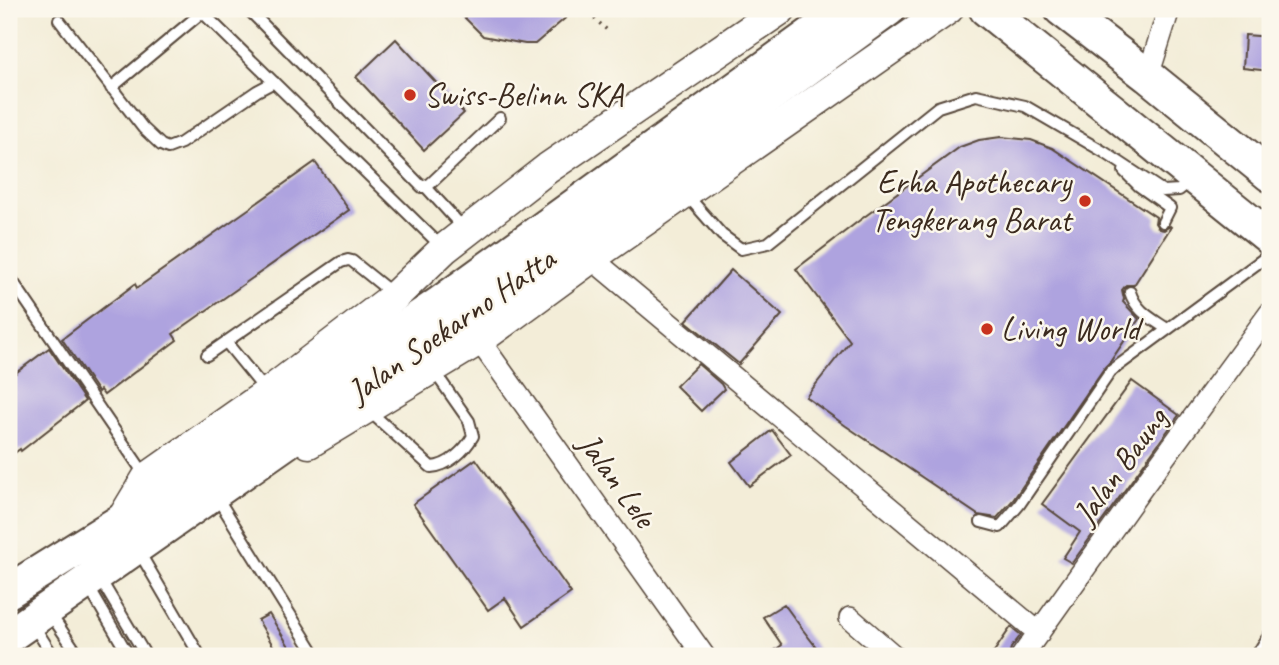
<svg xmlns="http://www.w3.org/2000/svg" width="1279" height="665" font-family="Caveat,sans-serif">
  <rect width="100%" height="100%" fill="#fbf7ec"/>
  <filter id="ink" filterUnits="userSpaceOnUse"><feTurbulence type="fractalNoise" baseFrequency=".0143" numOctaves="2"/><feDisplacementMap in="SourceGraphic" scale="14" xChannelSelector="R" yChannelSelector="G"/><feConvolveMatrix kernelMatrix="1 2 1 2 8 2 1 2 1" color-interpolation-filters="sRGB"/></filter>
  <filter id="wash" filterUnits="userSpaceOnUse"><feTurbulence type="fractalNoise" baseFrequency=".00686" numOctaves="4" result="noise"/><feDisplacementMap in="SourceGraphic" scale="28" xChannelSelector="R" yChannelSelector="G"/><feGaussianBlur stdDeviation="1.57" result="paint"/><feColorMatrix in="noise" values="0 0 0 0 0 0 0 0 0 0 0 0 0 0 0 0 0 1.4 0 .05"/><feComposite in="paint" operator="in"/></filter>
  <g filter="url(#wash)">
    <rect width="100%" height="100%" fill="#f3edd8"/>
    <g id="blocks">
      <!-- building -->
      <path fill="#aea3df" d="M456,9H576L535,44H525L483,36Z
        M1245,35L1270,37V71L1243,68Z
        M396,39L464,113L424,150L356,77Z
        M1001,137L1031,140L1052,148L1156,217L1155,223L1159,229L1164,230L1170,226L1171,227L1134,285H1126L1122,290L1124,299L1123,302L1139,319L1110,362L1105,367L1013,500L997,518L978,515L846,426L806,397L850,341L796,269L860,220L960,147L979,140Z
        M315,162L349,210L173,334L177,340L104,395L100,390L98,392L62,339L135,284L137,288Z
        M731,270L782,315L739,364L686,321Z
        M49,348L85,401L21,451L20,449L9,457V378Z
        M698,364L721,384L724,389L701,411L676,386Z
        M1132,381L1179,415L1072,563L1063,558L1080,532L1042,504Z
        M772,430L791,455L749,486L731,462Z
        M476,459L571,593L524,626L505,598L488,610L413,504Z
        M784,604L803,630L823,656H767L782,645L763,617Z
        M269,614L295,656H279L258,620Z
        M1011,627L1021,635L1011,648L1009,655L1008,656H991Z"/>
    </g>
  </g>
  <g filter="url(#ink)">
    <use href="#blocks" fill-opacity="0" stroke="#57473a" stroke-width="2"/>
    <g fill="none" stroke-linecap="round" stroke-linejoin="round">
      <defs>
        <path id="lane" d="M199,9L442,247
          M248,9L422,187L430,184L500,118
          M59,20L143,128L161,145L168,148L181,143L257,91L274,82
          M111,88L206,9
          M1124,171L1139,186L1170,208L1163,222
          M425,186L466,231
          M685,193L722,235L741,249L768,243L938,107L976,95L1025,106L1104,152L1163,191L1179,190L1193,179
          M9,276L145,475
          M1130,292C1136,311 1151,318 1167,329
          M226,342L266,391
          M207,355L341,262L348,260L352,261L393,294
          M367,409L431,467C449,466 465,450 473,436L469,421L434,371
          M218,499L316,656
          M981,522L1000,527L1019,505L1111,371L1270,254
          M138,550L200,656
          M99,577L146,656
          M88,586L129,656
          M49,612L79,656
          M32,623L53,656
          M1256,656L1270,634"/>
        <path id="street" d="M1148,76L1169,9
          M591,258L1039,633
          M479,340L704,656
          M850,618L894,656
          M1022,656L1144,485L1270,313"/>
        <path id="secondary" d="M309,443L479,340L591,258L948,9
          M121,521L147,478L268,393L395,296L444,249L548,168L781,9"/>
        <path id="primary" d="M986,9L1270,238
          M1061,9L1148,76L1270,175
          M9,591L121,521L440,303L846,9
          M9,636L458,322L889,9"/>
      </defs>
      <!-- lane casing -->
      <use href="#lane" stroke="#57473a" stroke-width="14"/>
      <!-- street casing -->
      <use href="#street" stroke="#57473a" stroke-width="24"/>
      <!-- secondary casing -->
      <use href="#secondary" stroke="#57473a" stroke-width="33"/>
      <!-- primary casing -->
      <use href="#primary" stroke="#57473a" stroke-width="37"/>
      <!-- path -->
      <path stroke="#57473a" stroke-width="3.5" stroke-dasharray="2 5" stroke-linecap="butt" d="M584,9L607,30"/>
      <!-- lane -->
      <use href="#lane" stroke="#fff" stroke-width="10"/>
      <!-- street -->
      <use href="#street" stroke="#fff" stroke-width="21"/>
      <!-- secondary -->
      <use href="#secondary" stroke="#fff" stroke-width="30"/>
      <!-- primary -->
      <use href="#primary" stroke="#fff" stroke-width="33"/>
    </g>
  </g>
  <!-- markers -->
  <g fill="#c8321e" stroke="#fbf7ec" stroke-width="2.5">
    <circle cx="410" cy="95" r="7"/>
    <circle cx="1085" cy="201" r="7"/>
    <circle cx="987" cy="329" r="7"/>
  </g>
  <g text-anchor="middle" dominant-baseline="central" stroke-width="5" stroke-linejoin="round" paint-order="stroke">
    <!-- poi labels -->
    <g font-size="33" fill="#3b2a1e" stroke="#fbf7ec" text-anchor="start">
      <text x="424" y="95">Swiss-Belinn SKA</text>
      <text x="1071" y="182" text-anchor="end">Erha Apothecary<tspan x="1071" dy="38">Tengkerang Barat</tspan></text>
      <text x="1001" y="329">Living World</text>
    </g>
    <!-- street labels -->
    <g font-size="33" fill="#3b2a1e" stroke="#fbf7ec">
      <text transform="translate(451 325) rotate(-35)">Jalan Soekarno Hatta</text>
      <text transform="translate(1120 466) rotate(-54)">Jalan Baung</text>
      <text transform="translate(617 480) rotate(54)">Jalan Lele</text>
    </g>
  </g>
  <!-- margin -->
  <rect width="1279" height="665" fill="none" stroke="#fbf7ec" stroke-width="35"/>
</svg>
